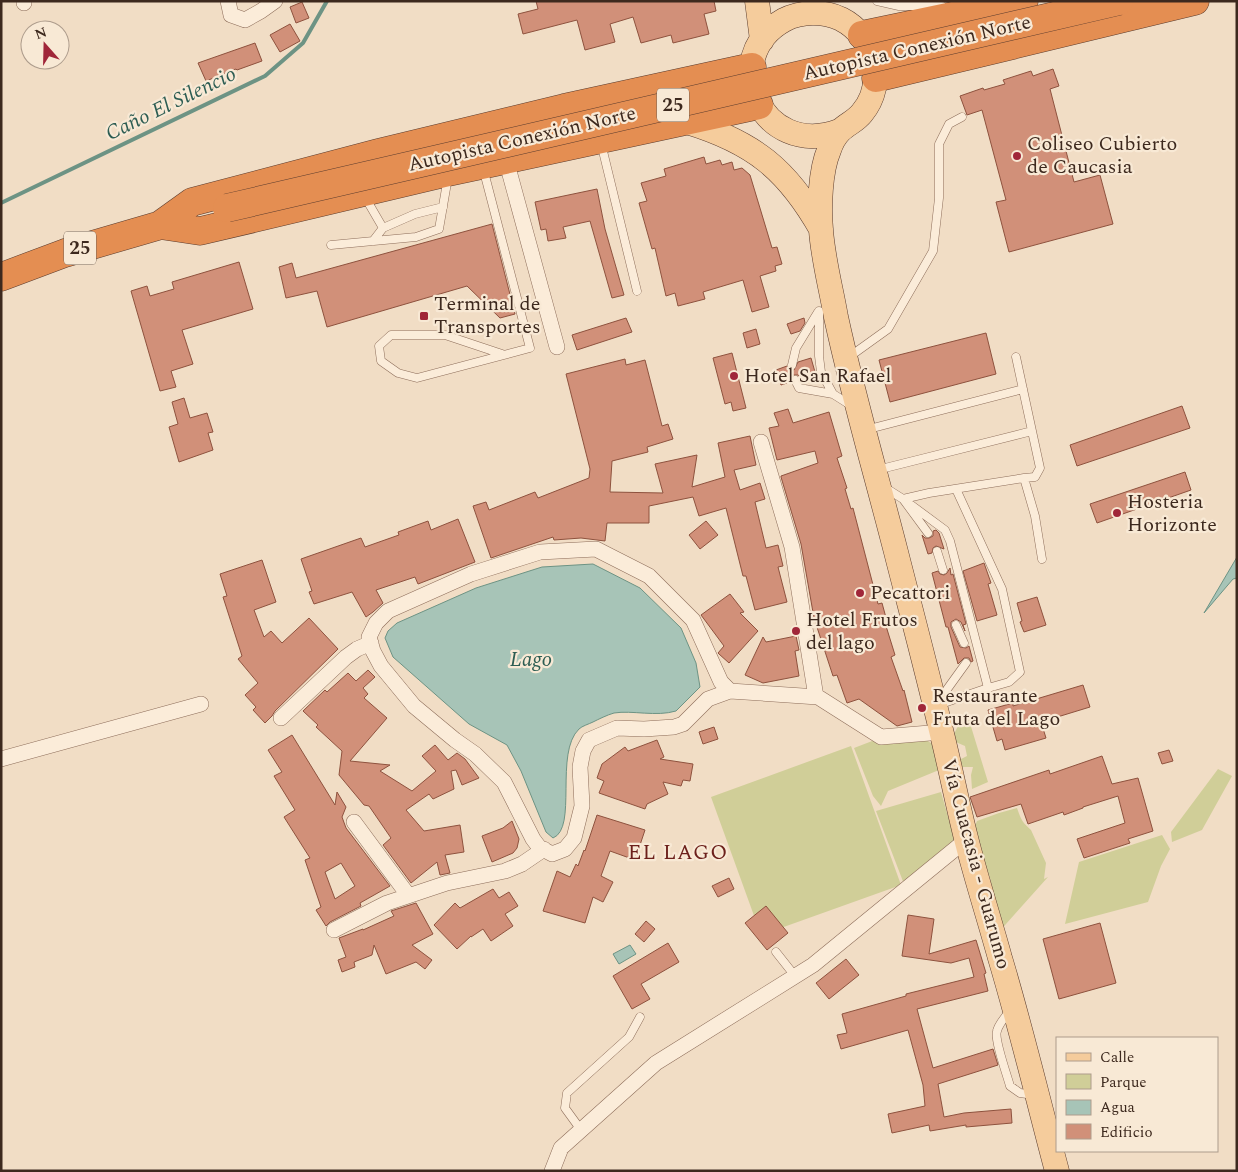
<svg xmlns="http://www.w3.org/2000/svg" width="1238" height="1172" font-family="Spectral,serif">
  <rect width="100%" height="100%" fill="#f1ddc5"/>
  <!-- green -->
  <path fill="#d0ce98" d="M961,720H969L988,782L972,789L971,775L973,767H960L957,761L967,756L965,746L951,740Z
    M906,728L936,746L939,770L888,791L881,806L873,796L854,748Z
    M851,746L901,885L761,935L711,797Z
    M1218,769L1232,776L1202,830L1172,842L1171,832Z
    M941,792L955,841L904,884L876,811Z
    M1017,808C1021,820 1023,823 1031,830L1046,863L1044,879L1048,877L998,933L995,901L990,878L972,832L977,821L999,813Z
    M1162,835L1170,849L1161,866L1148,902L1065,924L1079,862Z"/>
  <!-- water -->
  <path fill="#a7c4b7" stroke="#6d9384" d="M1237,557V578L1233,579L1204,613Z
    M593,564L640,588L681,628L696,663L700,687L676,711C656,717 632,710 614,713C607,715 599,719 593,722C589,724 582,726 579,729C554,753 578,828 553,838L546,832L521,771L507,745L469,724L393,657L385,638L388,631L397,623L476,588L542,567Z
    M630,945L636,954L619,964L613,954Z"/>
  <g fill="none" stroke-linecap="round" stroke-linejoin="round">
    <!-- stream -->
    <path stroke="#6d9384" stroke-width="4" d="M1,203L265,76L303,43L327,1"/>
  </g>
  <!-- building -->
  <path fill="#d19079" stroke="#8e523e" fill-rule="evenodd" d="M536,1H714L716,11L704,14L709,34L673,43L671,35L641,43L633,17L610,24L615,42L585,50L577,20L523,34L518,14L538,9Z
    M302,2L309,18L296,23L290,7Z
    M290,24L300,41L280,52L270,35Z
    M255,43L262,61L237,70L236,69L206,81L198,63Z
    M1053,69L1059,86L1050,89L1074,182L1100,175L1113,224L1009,252L996,202L1006,200L982,110L967,115L960,96L983,88L984,90L1005,84L1003,80L1031,71L1033,76Z
    M704,157L706,164L720,160L722,165L732,162L734,170L742,168L750,175L772,248L777,247L782,264L775,266L776,271L760,276L769,307L752,312L743,280L703,292L705,299L678,306L675,293L666,296L655,248L652,249L639,203L647,201L641,183L666,176L664,169Z
    M597,189L605,229L624,295L612,298L590,221L563,227L566,238L548,241L546,229L541,230L535,202Z
    M492,224L515,314L500,318L467,286L327,327L317,291L286,298L279,267L292,263L296,278Z
    M239,262L253,309L182,330L193,364L171,371L176,387L160,391L131,291L147,286L150,296L174,289L172,282Z
    M626,318L632,332L577,350L572,335Z
    M804,318L805,323L800,331L791,334L787,324Z
    M756,329L760,344L747,348L743,333Z
    M986,333L996,374L890,402L879,360Z
    M732,353L746,408L733,411L731,402L725,404L713,358Z
    M811,358L815,372L800,378L798,375H793L790,377V382L781,385L776,370L787,366L790,370H794L798,362Z
    M625,359L626,365L645,360L662,426L668,424L673,439L647,447L648,452L612,461L610,492L663,493L655,464L697,455L692,487L725,477L718,443L750,436L756,465L734,470L740,490L760,483L765,499L755,502L766,548L778,545L783,566L778,567L787,602L755,610L746,576H743L726,508L699,516L693,497L649,506V523H607L605,541L581,538L554,540L553,537L491,558L473,506L486,502L489,510L535,492L538,498L589,478L590,469L566,374Z
    M184,398L190,418L207,413L213,432L208,433L213,450L179,462L169,427L178,424L172,402Z
    M1182,406L1190,428L1077,466L1070,445Z
    M788,409L793,423L829,412L842,456L837,458L847,488L845,489L851,509L853,508L878,604L882,603L888,625L886,626L895,655L891,657L903,691L904,690L912,722L897,726L859,699L847,703L837,675L833,676L814,618L801,544L781,477V476L818,463L815,451L777,460L769,428L779,426L774,413Z
    M1185,472L1191,490L1097,523L1090,504Z
    M458,519L475,562L418,584L415,577L376,590L383,603L373,612L366,617L352,592L314,604L309,592L312,591L301,559L361,538L365,547L399,535L398,532L428,521L431,530Z
    M706,521L718,535L700,549L689,535Z
    M936,530L939,533L944,549L936,546L933,548L932,553L928,554L922,535L925,538H929L933,536V531Z
    M262,560L276,602L254,610L264,637L271,631L282,643L309,618L338,649L275,711L272,716L265,723L253,710L256,707L245,695L258,683L238,659L242,656L223,597L227,596L220,574Z
    M984,563L991,583L988,584L997,615L977,621L963,571Z
    M950,568L951,575L953,574L966,624L963,625L965,631L961,622L956,619L951,622V627L960,647L966,648L969,646L973,661L971,662L969,658H964L958,664L948,627H946L932,573L938,571L940,574L944,575L947,573Z
    M730,594L744,612L740,613L758,631L729,663L719,654L718,653L724,646L701,615Z
    M1037,597L1046,625L1024,632L1020,622L1022,621L1017,603Z
    M796,636L799,650L795,651L799,676L763,683L745,675L763,637L766,642Z
    M368,670L375,677L363,688L368,694L364,698L387,718L350,761L390,765L380,771L412,791L436,771L422,756L435,745L448,760L457,753L465,759L479,778L462,785L456,770L451,771L454,789L433,799L429,794L406,810L424,831L460,825L464,852L445,855L450,873L440,875L437,862L411,883L383,845L391,838L369,806L364,805L339,775L342,751L316,727L318,725L303,711L325,690L327,692L348,673L356,681Z
    M1083,685L1090,707L1041,722L1046,738L1005,750L1002,739L997,741L988,710L1013,703V706Z
    M714,727L718,739L703,744L699,732Z
    M292,735L335,805L337,792L346,807L342,817L346,828L390,886L360,903L361,906L330,922L326,926L316,910L321,907L305,860L310,858L284,817L295,810L274,776L282,772L268,750ZM341,863L355,886L335,899L325,872Z
    M657,740L664,757L660,759L693,764L690,781L683,780L681,786L663,782L668,794L647,804L645,809L599,793L604,781L597,778L602,764L625,747L628,751Z
    M1169,750L1173,761L1162,764L1158,753Z
    M1102,756L1112,784L1138,778L1153,831L1128,839L1130,843L1084,858L1077,839L1125,823L1118,796L1083,807V808L1064,815L1063,812L1028,824L1021,804L977,817L970,797L1049,770L1050,774Z
    M597,815L645,830L635,860L610,851L601,876L613,882L603,902L593,897L585,923L543,911L557,871L570,877L576,864L578,866L584,850L585,851Z
    M512,821L519,839L517,848L513,853L492,862L482,836L503,828Z
    M729,878L734,889L718,897L712,886Z
    M493,889L499,898L509,892L518,906L505,914L513,926L491,941L483,929L471,937V936L457,949L434,925L455,903L460,908Z
    M416,903L433,934L412,945L432,960L425,969L416,962L386,974L374,945L372,955L354,962L355,967L342,972L338,960L346,957L339,938L363,929V930L394,916L391,911Z
    M766,906L788,933L767,950L745,923Z
    M908,915L934,919L929,954L976,940L986,973L984,974L988,991L917,1009L933,1068L993,1049L998,1065L938,1084L944,1117L964,1113L1011,1109L1012,1123L966,1127V1125L930,1131L929,1125L892,1133L888,1114L925,1106L923,1085L908,1030L841,1049L837,1035L847,1033L842,1014L906,996V994L974,977L969,958L951,963L902,956Z
    M646,921L655,929L644,942L635,934Z
    M1100,923L1116,983L1059,999L1043,939Z
    M668,943L679,962L641,984L650,999L632,1009L613,976Z
    M846,959L859,975L829,999L816,983Z"/>
  <g fill="none" stroke-linecap="round" stroke-linejoin="round">
    <defs>
      <path id="lane" d="M877,1L899,6H942
        M601,143L637,291
        M483,168L530,348L417,378L398,373L381,361L379,346L391,335H445L502,354
        M365,197L383,228
        M373,241L383,228L415,214L443,207
        M331,245L416,237L439,229L448,177
        M819,311V356L821,372L833,394
        M849,357L888,329L933,251L939,198V144L949,124L962,117
        M1016,357L1040,468L1035,477L1024,478
        M792,365L796,348L818,312
        M795,380L799,388L833,394L852,406
        M865,430L1023,389
        M877,470L1032,431
        M884,487L903,499L928,533
        M956,489L1002,589L1020,672L1009,682L988,688L935,706L966,663
        M903,499L945,530L950,541L988,688
        M903,499L929,493L1024,478L1035,516L1042,559
        M937,551L943,570
        M956,625L964,643
        M776,952L795,976
        M1011,1010C1005,1017 999,1023 997,1031C994,1039 1007,1075 1010,1086L1020,1093L1034,1095
        M581,1130L565,1108L567,1093L629,1037L640,1017"/>
      <path id="street" d="M24,1V3
        M228,1L231,15L245,20L261,11L275,1
        M506,160L557,347
        M761,442L792,547L816,697
        M730,691L721,682L693,620L649,576L596,549L540,552L471,574L388,611L376,623L369,637L373,651L381,666L414,706L455,740L475,754L504,782L533,839L539,847L552,854L565,849L574,838L582,806L580,767L583,751L589,740L617,728L644,729L674,727L683,724L708,699L730,691L818,697L881,737L942,732
        M281,718L346,657L357,649L371,643
        M1,759L201,704
        M354,822L408,895
        M334,930L387,903L447,883L505,871L522,864L544,849
        M552,1171L561,1148L656,1063L813,965L966,840"/>
      <path id="primary" d="M757,1L762,40
        M687,122C753,142 787,169 821,229
        M839,131C761,160 717,57 784,20C801,11 824,11 841,19C875,36 887,83 862,113C856,121 847,124 840,131C835,136 831,144 829,150C820,171 819,208 821,230C823,259 831,288 836,317C853,396 876,474 896,552C911,611 927,671 941,730C950,766 957,802 966,838C976,878 989,918 1000,958C1021,1028 1038,1100 1057,1171"/>
      <path id="highway" d="M862,35L1024,1
        M876,78L1195,1
        M160,225L192,202L378,153L564,108L752,67
        M160,225L200,231L449,172L759,105
        M1,277L65,253L178,220"/>
    </defs>
    <!-- lane casing -->
    <use href="#lane" stroke="#8d6d5a" stroke-width="9"/>
    <!-- street casing -->
    <use href="#street" stroke="#8d6d5a" stroke-width="16"/>
    <!-- primary casing -->
    <use href="#primary" stroke="#5b3c2e" stroke-width="25"/>
    <!-- highway casing -->
    <use href="#highway" stroke="#5b3c2e" stroke-width="29"/>
    <!-- lane -->
    <use href="#lane" stroke="#fbecd9" stroke-width="8"/>
    <!-- street -->
    <use href="#street" stroke="#fbecd9" stroke-width="15"/>
    <!-- primary -->
    <use href="#primary" stroke="#f5cc9c" stroke-width="24"/>
    <!-- highway -->
    <use href="#highway" stroke="#e48e52" stroke-width="28"/>
    <defs>
      <path id="highway-bridge" d="M227,208L1119,1"/>
    </defs>
    <!-- highway-bridge casing -->
    <use href="#highway-bridge" stroke="#5b3c2e" stroke-width="29" stroke-linecap="butt"/>
    <!-- highway-bridge -->
    <use href="#highway-bridge" stroke="#e48e52" stroke-width="28"/>
  </g>
  <!-- markers -->
  <g fill="#a02639" stroke="#f8e9d5" stroke-width="2">
    <circle cx="1017" cy="156" r="5"/>
    <rect x="419" y="311" width="10" height="10" rx="2.5"/>
    <circle cx="734" cy="376" r="5"/>
    <circle cx="1117" cy="513" r="5"/>
    <circle cx="860" cy="593" r="5"/>
    <circle cx="796" cy="631" r="5"/>
    <circle cx="922" cy="708" r="5"/>
  </g>
  <g text-anchor="middle" dominant-baseline="central" stroke-width="4.5" stroke-linejoin="round" paint-order="stroke">
    <!-- shield labels -->
    <g fill="#f8e9d5" stroke="#756355" stroke-width="1">
      <rect x="657" y="88.5" width="32" height="33" rx="4"/>
      <rect x="64" y="231.5" width="32" height="33" rx="4"/>
    </g>
    <g font-size="19" font-weight="bold" fill="#3d291e">
      <text x="673" y="105">25</text>
      <text x="80" y="248">25</text>
    </g>
    <!-- street labels -->
    <g font-size="20" fill="#3d291e" stroke="#f8e9d5">
      <text transform="translate(917 48) rotate(-13)">Autopista Conexión Norte</text>
      <text transform="translate(522 139) rotate(-13)">Autopista Conexión Norte</text>
      <text transform="translate(976 864) rotate(75)">Vía Cuacasia - Guarumo</text>
    </g>
    <!-- poi labels -->
    <g font-size="20" fill="#3d291e" stroke="#f8e9d5" text-anchor="start">
      <text x="1027" y="144">Coliseo Cubierto<tspan x="1027" dy="23">de Caucasia</tspan></text>
      <text x="434" y="304">Terminal de<tspan x="434" dy="23">Transportes</tspan></text>
      <text x="744" y="376">Hotel San Rafael</text>
      <text x="1127" y="502">Hosteria<tspan x="1127" dy="23">Horizonte</tspan></text>
      <text x="870" y="593">Pecattori</text>
      <text x="806" y="620">Hotel Frutos<tspan x="806" dy="23">del lago</tspan></text>
      <text x="932" y="696">Restaurante<tspan x="932" dy="23">Fruta del Lago</tspan></text>
    </g>
    <!-- water labels -->
    <g font-size="21" font-style="italic" fill="#2d5d53" stroke="#f8e9d5">
      <text transform="translate(171 104) rotate(-26)">Caño El Silencio</text>
      <text x="531" y="660">Lago</text>
    </g>
    <!-- neighbourhood labels -->
    <g font-size="21" letter-spacing="1" fill="#6c201b" stroke="#f8e9d5">
      <text x="678" y="853">EL LAGO</text>
    </g>
  </g>
  <!-- border -->
  <rect width="1238" height="1172" fill="none" stroke="#3d291e" stroke-width="5"/>
  <!-- legend -->
  <rect x="1056" y="1037" width="162" height="115" fill="#f8e9d5" stroke="#ad9c8c"/>
  <rect x="1066" y="1053" width="25" height="8" fill="#f5cc9c" stroke="#ad9c8c"/>
  <text x="1100" y="1062" font-size="15" fill="#3d291e">Calle</text>
  <rect x="1066" y="1074" width="25" height="15" fill="#d0ce98" stroke="#ad9c8c"/>
  <text x="1100" y="1087" font-size="15" fill="#3d291e">Parque</text>
  <rect x="1066" y="1100" width="25" height="15" fill="#a7c4b7" stroke="#ad9c8c"/>
  <text x="1100" y="1112" font-size="15" fill="#3d291e">Agua</text>
  <rect x="1066" y="1124" width="25" height="15" fill="#d19079" stroke="#ad9c8c"/>
  <text x="1100" y="1137" font-size="15" fill="#3d291e">Edificio</text>
  <!-- north arrow -->
  <g transform="translate(45 45) rotate(340)"><circle r="24" fill="#f8e9d5" stroke="#ad9c8c"/>
  <path d="M0-4L9 19L0 12L-9 19Z" fill="#a02639"/>
  <text y="-8" font-size="14" font-weight="bold" text-anchor="middle" fill="#3d291e">N</text>
  </g>
</svg>
